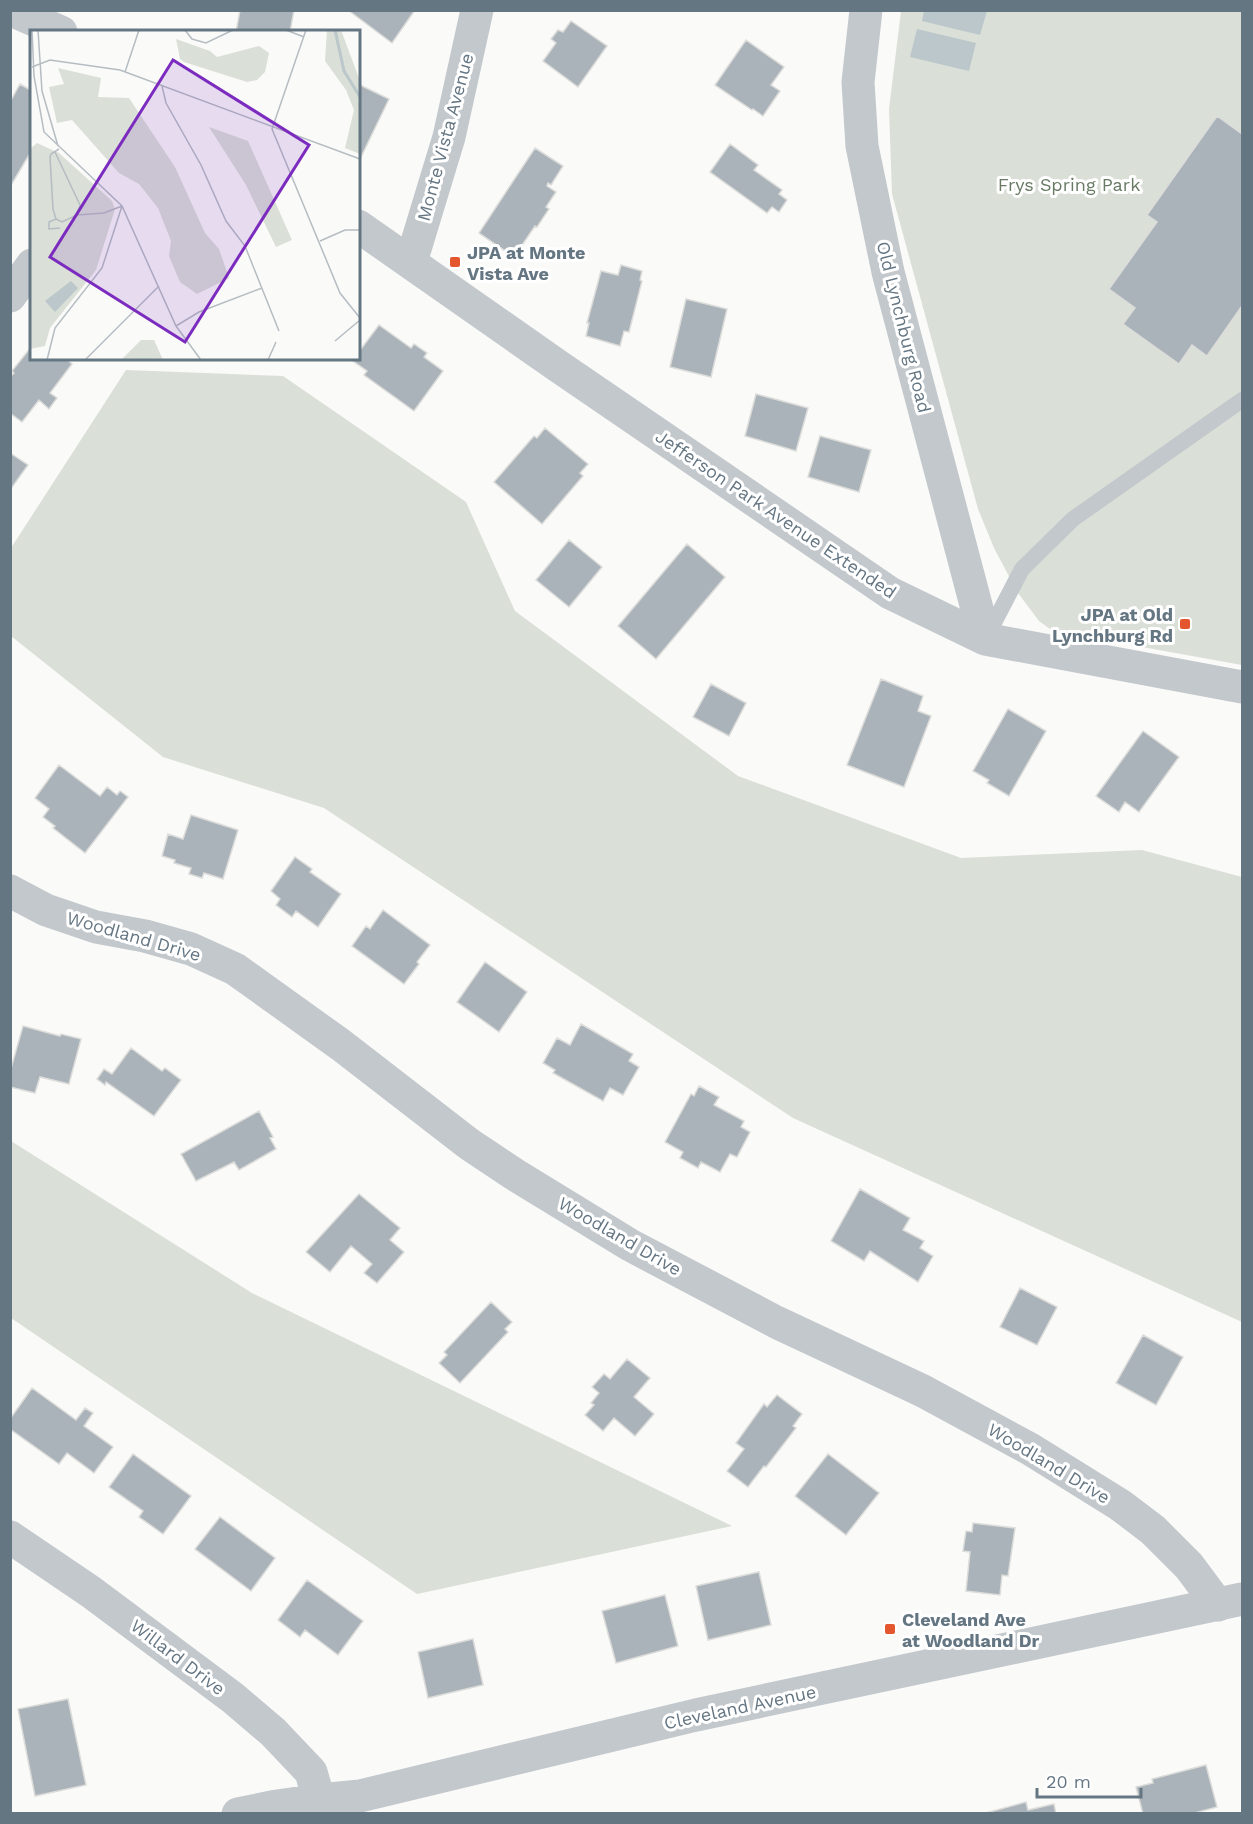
<svg xmlns="http://www.w3.org/2000/svg" width="1253" height="1824" font-family="'Work Sans',sans-serif">
  <rect width="100%" height="100%" fill="#fafaf8"/>
  <!-- green -->
  <path fill="#dadfd7" d="M901,11H1242V665L1070,634L1050,629L1039,621L1018,593L994,548L978,509L892,194L889,109Z
    M126,370L283,376L466,502L515,611L738,776L961,858L1142,850L1242,877V1322L793,1118L324,808L163,757L11,636V548Z
    M11,1141L252,1293L732,1526L417,1594L11,1318Z"/>
  <!-- water -->
  <path fill="#bbc7cb" d="M924,11V10L987,11L980,35L922,21Z
    M917,29L976,43L969,71L910,57Z"/>
  <!-- building -->
  <path fill="#aab3b9" stroke="#dcdcda" stroke-width="1.5" d="M240,10H294L290,32H236Z
    M348,10H415L392,43Z
    M571,21L607,46L578,87L543,61L556,43L551,39L558,30L563,32Z
    M746,40L784,67L771,85L780,91L763,116L753,109L752,110L715,85Z
    M20,84L32,91V150L10,187V102Z
    M358,84L389,99L361,157L358,156Z
    M1217,116L1242,134V306L1207,356L1192,345L1179,364L1123,324L1135,308L1109,289L1157,222L1147,215Z
    M730,144L758,165L754,170L782,190L779,194L787,200L779,212L772,207L767,213L710,172Z
    M535,148L563,166L551,185L548,183L547,186L556,192L546,207L549,209L537,227L535,226L514,257L479,233Z
    M621,265L642,271L640,280L642,281L629,332L624,331L620,346L586,336L589,323H587L601,271L618,275Z
    M686,299L727,309L711,377L670,367Z
    M379,325L411,348L414,344L427,353L424,357L443,371L414,411L364,375L367,371L353,361L355,358H358V353Z
    M32,346V358H66L72,364L50,393L57,398L49,409L39,400L22,422L10,413V377L14,373L12,371Z
    M756,394L808,408L796,451L745,436Z
    M545,428L588,464L580,473L583,476L542,524L494,482L534,436L537,438Z
    M820,436L871,450L859,492L808,477Z
    M10,453L28,465L10,490Z
    M569,540L602,567L569,607L536,580Z
    M687,544L725,577L656,659L618,626Z
    M881,679L923,696L918,711L931,716L904,787L847,765Z
    M711,684L746,703L729,736L693,717Z
    M1008,709L1046,731L1009,796L987,783L989,780L973,771Z
    M1143,731L1179,757L1139,812L1125,802L1119,812L1096,796Z
    M59,765L100,796L107,787L117,795L120,791L128,797L85,853L53,828L55,826L43,817L49,809L35,798Z
    M191,815L238,830L223,879L204,873L202,878L189,874L191,868L174,863L175,860L162,856L168,834L183,839Z
    M295,857L312,869L310,872L341,894L318,927L296,911L292,917L276,905L280,899L271,891Z
    M383,910L430,945L417,962L419,964L404,984L352,946L366,926L370,929Z
    M485,962L527,992L499,1032L457,1002Z
    M581,1024L633,1054L629,1061L639,1067L623,1095L610,1088L603,1101L553,1073L555,1070L543,1063L557,1038L570,1045Z
    M23,1026L60,1036L61,1034L81,1039L69,1084L40,1077L35,1093L10,1087V1072Z
    M131,1048L162,1071L165,1068L181,1080L154,1116L106,1082L105,1085L97,1079L104,1069L112,1074Z
    M699,1086L719,1097L714,1105L744,1121L741,1127L750,1132L737,1157L730,1154L720,1172L701,1162L698,1168L680,1158L683,1152L665,1142L691,1094L694,1096Z
    M259,1111L273,1137L270,1138L276,1149L239,1170L234,1162L196,1181L181,1154Z
    M860,1189L910,1218L903,1230L924,1241L920,1248L933,1256L918,1282L870,1251L864,1261L831,1241Z
    M359,1194L400,1228L390,1240L404,1252L377,1283L364,1273L372,1264L351,1246L330,1272L306,1252Z
    M1020,1288L1057,1307L1037,1345L1000,1327Z
    M491,1302L512,1322L505,1329L508,1332L460,1383L439,1363L447,1355L444,1352Z
    M1143,1335L1183,1357L1156,1405L1116,1383Z
    M627,1359L650,1378L634,1397L654,1414L635,1436L614,1418L603,1431L585,1415L594,1405L591,1403L599,1393L592,1387L604,1374L610,1379Z
    M32,1388L76,1420L85,1408L93,1413L84,1426L113,1447L94,1473L67,1453L59,1464L10,1429V1419Z
    M777,1395L802,1414L793,1426L796,1428L766,1467L764,1466L748,1487L727,1471L744,1449L736,1443L764,1404L767,1407Z
    M133,1454L191,1496L163,1534L139,1517L143,1511L109,1487Z
    M828,1454L879,1493L846,1535L795,1496Z
    M220,1517L275,1558L251,1591L195,1549Z
    M973,1523L1015,1528L1008,1576L1002,1575L1000,1595L966,1591L970,1552L963,1551L966,1531L972,1532Z
    M759,1572L771,1625L708,1640L696,1586Z
    M307,1580L363,1621L338,1655L305,1630L300,1637L278,1620Z
    M665,1595L678,1646L616,1663L602,1611Z
    M473,1639L483,1685L428,1698L418,1652Z
    M68,1699L86,1785L35,1796L18,1709Z
    M1206,1765L1217,1807L1191,1814H1143L1136,1787L1153,1783L1152,1779Z
    M1026,1802L1028,1810L1054,1804L1056,1814H982Z"/>
  <g fill="none" stroke-linecap="round" stroke-linejoin="round">
    <!-- service -->
    <path stroke="#c3c8cc" stroke-width="16" d="M986,638L1022,569L1073,519L1242,400"/>
    <!-- minor -->
    <path stroke="#c3c8cc" stroke-width="33" d="M411,262L449,137L477,10
      M10,296L32,265
      M10,891L46,910L96,927L145,936L191,949L235,969L341,1045L469,1144L514,1174L630,1245L776,1322L923,1391L1030,1449L1120,1505L1153,1530L1189,1566L1218,1605
      M10,1537L91,1592L233,1698L273,1732L311,1772L319,1800L277,1806L238,1814"/>
    <!-- tertiary -->
    <path stroke="#c3c8cc" stroke-width="33" d="M11,10L61,32
      M866,10L858,82L862,146L888,272L985,639
      M358,226L558,366L890,593L985,639L1242,687
      M322,1814L319,1800L360,1796L696,1715L1242,1599"/>
  </g>
  <!-- markers -->
  <g fill="#e4572e" stroke="#fff" stroke-width="2">
    <rect x="449" y="256" width="12" height="12" rx="3"/>
    <rect x="1179" y="618" width="12" height="12" rx="3"/>
    <rect x="884" y="1623" width="12" height="12" rx="3"/>
  </g>
  <g text-anchor="middle" dominant-baseline="central" stroke-width="6" stroke-linejoin="round" paint-order="stroke">
    <!-- street labels -->
    <g font-size="18" fill="#657683" stroke="#fff">
      <text transform="translate(445 137) rotate(-75)">Monte Vista Avenue</text>
      <text transform="translate(904 327) rotate(76)">Old Lynchburg Road</text>
      <text transform="translate(776 514) rotate(34)">Jefferson Park Avenue Extended</text>
      <text transform="translate(134 936) rotate(16)">Woodland Drive</text>
      <text transform="translate(620 1236) rotate(30)">Woodland Drive</text>
      <text transform="translate(1049 1463) rotate(31)">Woodland Drive</text>
      <text transform="translate(178 1657) rotate(37)">Willard Drive</text>
      <text transform="translate(740 1707) rotate(-12)">Cleveland Avenue</text>
    </g>
    <!-- park labels -->
    <g font-size="18" fill="#687a64" stroke="#fff">
      <text x="1069" y="184">Frys Spring Park</text>
    </g>
    <!-- poi labels -->
    <g font-size="18" font-weight="bold" fill="#657683" stroke="#fff" text-anchor="start">
      <text x="467" y="252">JPA at Monte<tspan x="467" dy="21">Vista Ave</tspan></text>
      <text x="1173" y="614" text-anchor="end">JPA at Old<tspan x="1173" dy="21">Lynchburg Rd</tspan></text>
      <text x="902" y="1619">Cleveland Ave<tspan x="902" dy="21">at Woodland Dr</tspan></text>
    </g>
  </g>
  <!-- overview -->
  <g transform="translate(30 30)">
    <rect width="330" height="330" fill="#fafaf8"/>
    <path d="M297,0H311L330,51V124L315,118L324,80L316,60L295,31ZM146,9L180,21L187,27L229,16L239,23L235,42L227,50L217,52L154,32L150,29ZM28,38L71,48L68,67L99,68L145,137L175,203L189,219L199,248L167,264L150,252L139,226L141,211L128,178L109,154L89,143L42,90L27,93L19,57L34,54ZM179,97L218,111L262,210L246,217L216,155ZM7,113L29,123L82,171L85,179L66,240L20,298L15,316L0,319V119ZM111,310H124L133,330H91Z" fill="#dadfd7"/>
    <path d="M41,251L48,258L25,282L15,271Z" fill="#bbc7cb"/>
    <path fill="none" stroke="#bbc7cb" stroke-width="3" d="M305,0L314,41L330,67"/>
    <path fill="none" stroke="#b5bdc2" stroke-width="1.5" d="M2,0L4,46L14,102L92,176L146,296L171,330M8,0L12,61L28,116M155,0L162,9L176,13L203,0M256,0L274,7M276,0L242,99L310,263L330,288M2,37L20,30L90,40L330,129M95,42L109,0M132,56L136,73L171,135L196,191L215,216L249,301M25,122L50,175L47,185L32,192L26,189L23,179L20,127L21,124L29,119M47,185L74,183L92,176M26,189L19,192V199L30,198M290,211L315,200H330M146,296L169,282L232,258M305,311L330,290M17,330L25,298L72,238L92,176M55,330L129,256M238,330L246,312"/>
    <path fill="#7b2cbf" fill-opacity="0.15" stroke="#7b2cbf" stroke-width="3" d="M143,30L279,115L155,312L20,227Z"/>
    <rect width="330" height="330" fill="none" stroke="#657683" stroke-width="3"/>
  </g>
  <!-- border -->
  <rect width="1253" height="1824" fill="none" stroke="#657683" stroke-width="24"/>
  <!-- scale -->
  <path d="M1037 1788v9h104v-9" fill="none" stroke="#657683" stroke-width="3"/>
  <text x="1046" y="1788" font-size="18" fill="#657683" stroke="#ffffff" stroke-width="4.5" paint-order="stroke">20 m</text>
</svg>
